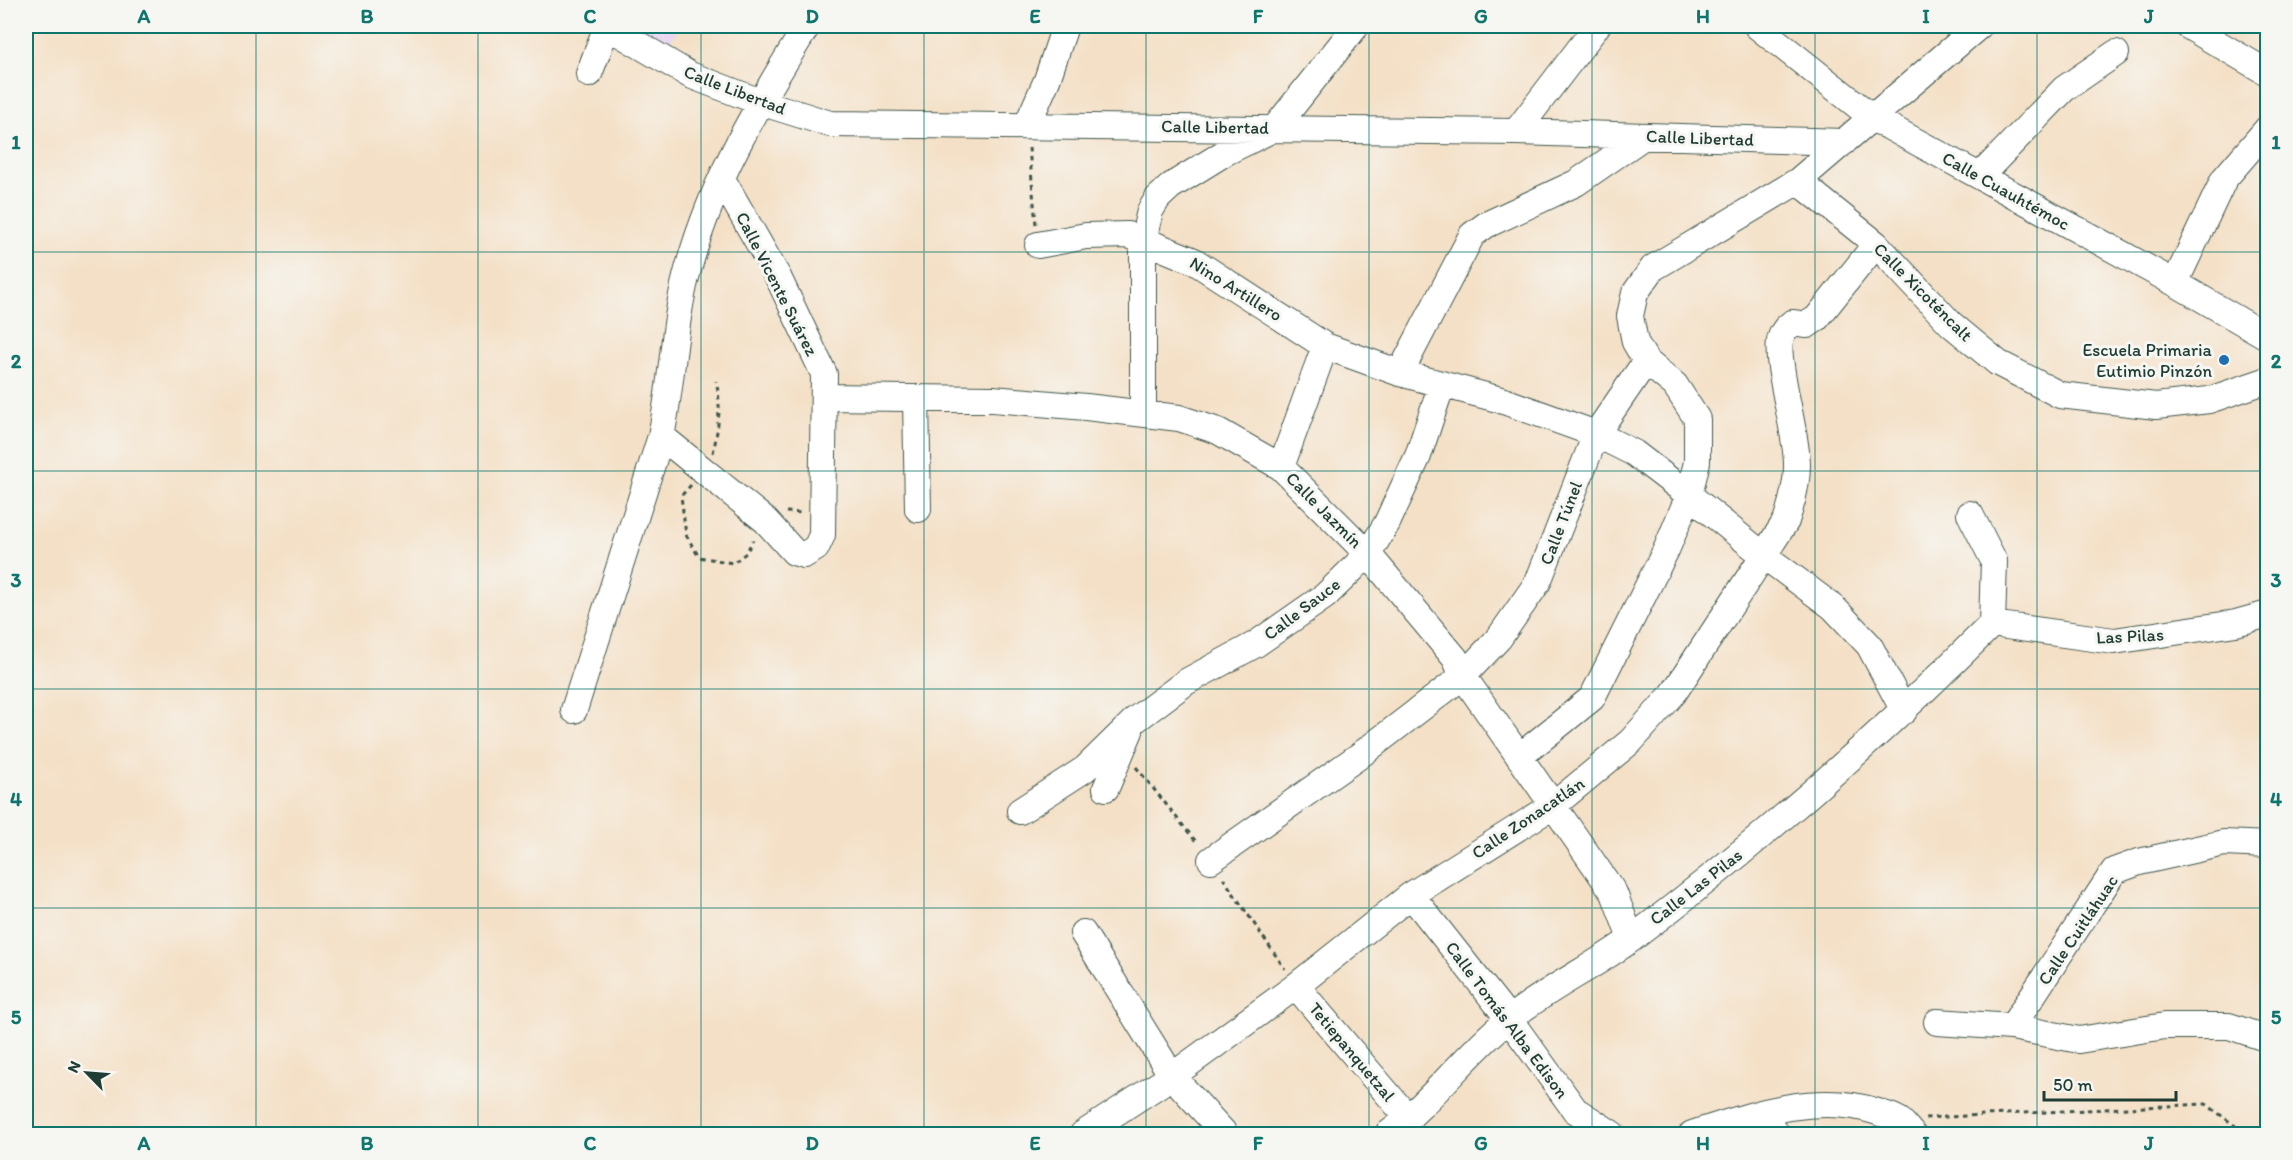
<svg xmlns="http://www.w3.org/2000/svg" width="2293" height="1160" font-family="Itim,sans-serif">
  <rect width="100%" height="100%" fill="#f6f6f2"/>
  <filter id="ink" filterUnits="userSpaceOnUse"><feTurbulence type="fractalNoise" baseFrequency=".0167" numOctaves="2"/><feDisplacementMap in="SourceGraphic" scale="12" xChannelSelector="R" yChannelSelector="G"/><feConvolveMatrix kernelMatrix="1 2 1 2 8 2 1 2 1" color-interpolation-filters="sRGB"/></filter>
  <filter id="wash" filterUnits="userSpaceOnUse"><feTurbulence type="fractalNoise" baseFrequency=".008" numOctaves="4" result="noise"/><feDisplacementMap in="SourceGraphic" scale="24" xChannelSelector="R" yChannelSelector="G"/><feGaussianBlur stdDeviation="1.35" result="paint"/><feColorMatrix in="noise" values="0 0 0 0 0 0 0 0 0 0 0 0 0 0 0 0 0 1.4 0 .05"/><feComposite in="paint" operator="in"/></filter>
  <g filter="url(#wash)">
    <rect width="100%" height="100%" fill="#f4e0c6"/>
    <!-- built -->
    <path fill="#e6d2f0" d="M614,26H680L660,58Z"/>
  </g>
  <g filter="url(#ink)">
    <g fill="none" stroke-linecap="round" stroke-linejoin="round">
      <defs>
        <path id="minor" d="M607,26L690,75L760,102L830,124L1516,132L1844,142
          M1757,26L1873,118L2175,283L2268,337
          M2188,26L2268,73
          M589,74L607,26
          M1027,125L1047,80L1065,26
          M1516,132L1597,26
          M1980,176L2064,89L2116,53
          M1798,181L1876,244L1951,324L1998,363L2060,395L2156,406L2209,400L2268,380
          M1038,245L1086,236L1128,235L1143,240L1194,261L1325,346L1400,373L1501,400L1596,434L1634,453L1689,495L1763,555L1833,607L1869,645L1904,711
          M2175,283L2224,179L2268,128
          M1400,373L1472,235L1486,225L1576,183L1644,136
          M824,397L993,399L1086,407L1179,418L1218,431L1281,467L1368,554L1455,658L1463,676L1614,893L1631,939
          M916,399L918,509
          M1143,412V240L1150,211L1158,198L1171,186L1226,152L1275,128L1356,26
          M661,436L766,521L794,552L804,555L816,548L822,535L824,374L778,277L722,179
          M1281,467L1325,346
          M1970,514L1994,561L1992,624
          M1992,624L2114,641L2236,623L2268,614
          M574,710L661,436C673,380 673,321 689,266C713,179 760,101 807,26
          M1519,757L1592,698L1667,548L1689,495L1697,462V419L1675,385L1646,361L1635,342L1630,316L1635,293L1653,268L1798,181L1979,26
          M1106,788L1130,731
          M1020,811L1085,769L1135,720L1186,682L1256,644L1325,596L1368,554L1387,523L1418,456L1442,384
          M1211,860L1359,756L1463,676L1499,638L1538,582L1596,434L1646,361
          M1411,895L1509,1019L1575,1110L1612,1134
          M1083,933L1172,1076L1225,1134
          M1296,986L1409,1119
          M1937,1022L2012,1027L2079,1040L2165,1026H2229L2268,1039
          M2012,1027L2114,871L2139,862L2224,843L2268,845
          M1760,1114L1777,1134
          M1083,1134L1172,1076L1296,986L1411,895L1554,805L1631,741L1673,694L1786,521C1792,503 1797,485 1797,466C1798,435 1773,358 1781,337C1783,330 1787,327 1792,323L1807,325L1817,318L1876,244
          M1388,1134C1433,1101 1465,1054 1509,1019C1548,988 1594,967 1634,937C1761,841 1880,736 1992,624
          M1692,1134C1751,1115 1817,1091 1878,1112C1885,1115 1894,1116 1900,1121C1904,1124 1908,1130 1912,1134"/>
      </defs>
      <!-- minor casing -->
      <use href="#minor" stroke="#3f554a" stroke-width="28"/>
      <!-- path -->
      <path stroke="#3f554a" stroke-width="3" stroke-dasharray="4.5 4.5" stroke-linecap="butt" d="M1029,148L1036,225
        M713,453C718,429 722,405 716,381
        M691,485L681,496L686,535L699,557L733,563L746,553L753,540
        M786,512L803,513
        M1136,767L1198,844
        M1223,878L1285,969
        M1925,1118L2206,1104L2246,1134"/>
      <!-- minor -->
      <use href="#minor" stroke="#fff" stroke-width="26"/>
    </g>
  </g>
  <!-- grid -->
  <path fill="none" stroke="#0f766e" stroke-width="1.5" stroke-opacity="0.55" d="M256,26V1134M478,26V1134M701,26V1134M924,26V1134M1146,26V1134M1369,26V1134M1592,26V1134M1815,26V1134M2037,26V1134M26,252H2268M26,471H2268M26,689H2268M26,908H2268"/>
  <!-- markers -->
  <circle fill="#1f6fb2" stroke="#f6f6f2" stroke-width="2" cx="2224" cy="360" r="6"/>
  <g text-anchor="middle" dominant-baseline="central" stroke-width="6" stroke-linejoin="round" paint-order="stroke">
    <!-- street labels -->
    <g font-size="18" fill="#1f3d34" stroke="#f6f6f2">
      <text transform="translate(735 90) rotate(21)">Calle Libertad</text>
      <text transform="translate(1215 127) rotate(1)">Calle Libertad</text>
      <text transform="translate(1700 138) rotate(2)">Calle Libertad</text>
      <text transform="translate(2006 191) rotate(29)">Calle Cuauhtémoc</text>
      <text transform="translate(777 284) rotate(63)">Calle Vicente Suárez</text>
      <text transform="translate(1236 289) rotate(32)">Nino Artillero</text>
      <text transform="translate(1923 292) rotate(45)">Calle Xicoténcalt</text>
      <text transform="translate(1324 510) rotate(45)">Calle Jazmín</text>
      <text transform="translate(1561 523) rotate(-69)">Calle Túnel</text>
      <text transform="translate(1302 609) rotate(-37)">Calle Sauce</text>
      <text transform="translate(2130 636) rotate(-3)">Las Pilas</text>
      <text transform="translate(1528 818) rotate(-34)">Calle Zonacatlán</text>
      <text transform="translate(1696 887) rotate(-38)">Calle Las Pilas</text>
      <text transform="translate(2078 930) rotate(-56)">Calle Cuitláhuac</text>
      <text transform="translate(1507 1020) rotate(53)">Calle Tomás Alba Edison</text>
      <text transform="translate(1352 1052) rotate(50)">Tetiepanquetzal</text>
    </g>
    <!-- poi labels -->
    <g font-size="18" fill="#1f3d34" stroke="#f6f6f2" text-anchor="end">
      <text x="2212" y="350">Escuela Primaria<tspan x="2212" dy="21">Eutimio Pinzón</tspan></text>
    </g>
  </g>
  <!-- margin -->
  <rect width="2293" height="1160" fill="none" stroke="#f6f6f2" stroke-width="66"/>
  <!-- north arrow -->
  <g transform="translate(87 1073) rotate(295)" stroke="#f6f6f2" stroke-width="4.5" paint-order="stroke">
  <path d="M0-4.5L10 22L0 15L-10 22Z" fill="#1f3d34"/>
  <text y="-9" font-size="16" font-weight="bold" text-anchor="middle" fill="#1f3d34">N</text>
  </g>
  <!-- scale -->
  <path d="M2044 1091v9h132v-9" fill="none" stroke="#1f3d34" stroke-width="3"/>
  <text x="2053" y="1091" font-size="18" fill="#1f3d34" stroke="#f6f6f2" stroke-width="4.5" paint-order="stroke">50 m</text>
  <rect x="33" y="33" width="2227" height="1094" fill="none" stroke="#0f766e" stroke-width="2"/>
  <g font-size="20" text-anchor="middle" font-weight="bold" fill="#0f766e">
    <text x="144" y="23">A</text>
    <text x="367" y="23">B</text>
    <text x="590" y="23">C</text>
    <text x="812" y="23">D</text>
    <text x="1035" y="23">E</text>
    <text x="1258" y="23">F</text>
    <text x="1481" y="23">G</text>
    <text x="1703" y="23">H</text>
    <text x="1926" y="23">I</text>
    <text x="2149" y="23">J</text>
    <text x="16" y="149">1</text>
    <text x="2276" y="149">1</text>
    <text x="16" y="368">2</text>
    <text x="2276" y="368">2</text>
    <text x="16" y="587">3</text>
    <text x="2276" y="587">3</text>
    <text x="16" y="806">4</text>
    <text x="2276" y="806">4</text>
    <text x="16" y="1024">5</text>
    <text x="2276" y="1024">5</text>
    <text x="144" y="1150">A</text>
    <text x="367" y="1150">B</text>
    <text x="590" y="1150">C</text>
    <text x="812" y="1150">D</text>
    <text x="1035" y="1150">E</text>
    <text x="1258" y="1150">F</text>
    <text x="1481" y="1150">G</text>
    <text x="1703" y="1150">H</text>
    <text x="1926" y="1150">I</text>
    <text x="2149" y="1150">J</text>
  </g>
</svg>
